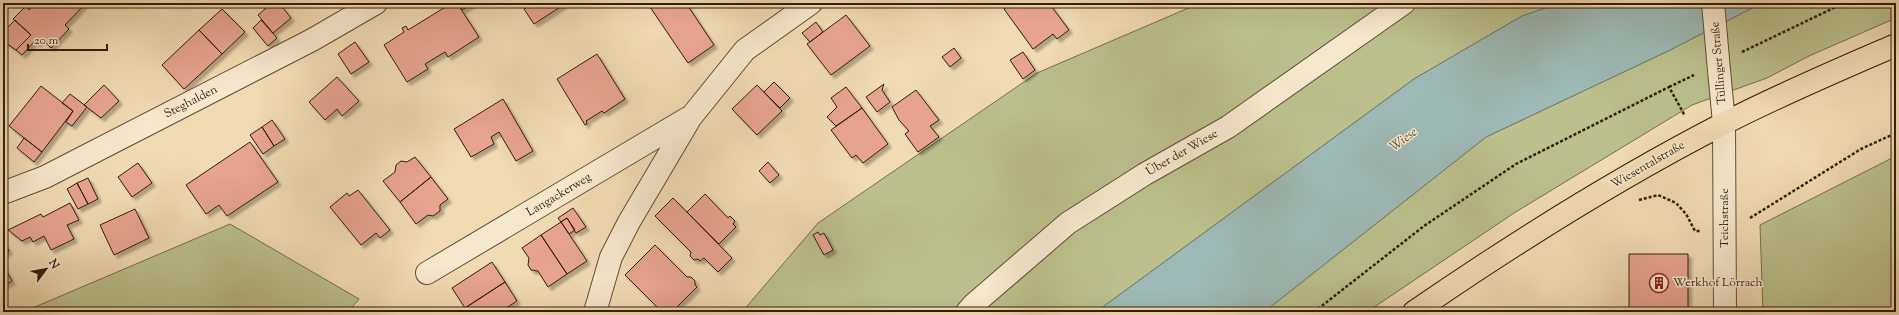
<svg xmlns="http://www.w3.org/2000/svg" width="1899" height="315" font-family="'Sorts Mill Goudy',serif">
  <defs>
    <filter id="shadow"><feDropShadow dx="3.5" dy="3.5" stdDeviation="1" flood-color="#0004"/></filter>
  </defs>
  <rect width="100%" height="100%" fill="#f1dbb2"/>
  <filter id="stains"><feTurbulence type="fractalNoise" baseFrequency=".005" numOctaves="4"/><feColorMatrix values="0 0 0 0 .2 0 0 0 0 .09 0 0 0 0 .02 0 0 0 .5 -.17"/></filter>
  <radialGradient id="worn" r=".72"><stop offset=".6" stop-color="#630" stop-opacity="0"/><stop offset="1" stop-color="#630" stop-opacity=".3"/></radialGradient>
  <!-- green -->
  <path fill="#bbc08c" stroke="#766f4c" d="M1200,3H1560L1522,16L1414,79L1096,312H742L818,223L1037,73Z
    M1762,3H1896V18L1809,56L1767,78L1692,105L1514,213L1367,312H1264L1486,137L1668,51Z
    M1896,156V312H1763L1760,225Z
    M230,224L359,299L348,312H23Z"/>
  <!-- water -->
  <path fill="#9db9b5" stroke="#727b71" d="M1560,3H1762L1668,51L1486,137L1264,312H1096L1414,79L1522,16Z"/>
  <!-- building -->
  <path fill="#e8a48f" stroke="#321e0b" filter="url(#shadow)" d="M36,3H86L65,25L69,29L51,48L42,39L37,44L35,41L22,55L16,50L31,35L13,19L26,6L29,10Z
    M272,3H279L291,18L273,33L258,15Z
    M452,3H457L479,37L448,57L445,52L425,64L428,69L407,82L384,45L404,32L402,28L406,26L408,30Z
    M457,3H474L462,10Z
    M528,3H564L565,4L534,24L524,9L529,5Z
    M686,3L714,45L688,63L648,4Z
    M1011,3H1049L1069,30L1057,39L1053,34L1033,49L1004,9Z
    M222,9L245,32L222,54L199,30Z
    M846,15L870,46L831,75L807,44Z
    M15,20L31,35L16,50L3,41V32Z
    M261,20L277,38L268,46L253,28Z
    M816,22L823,32L810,42L802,33Z
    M199,30L222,54L184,89L162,65Z
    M355,42L369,62L351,74L338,54Z
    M954,48L961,58L950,67L942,57Z
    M1023,52L1035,70L1023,79L1010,60Z
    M597,54L625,99L604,113L602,111L586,121L587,124L585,125L557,79Z
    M337,77L359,101L342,116L337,109L325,120L309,102Z
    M774,82L790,98L780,108L764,92Z
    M884,84L882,90L890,102L877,112L866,97Z
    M104,85L119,101L101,118L84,105Z
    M757,85L782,111L757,135L732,109Z
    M41,86L73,111L42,152L9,126Z
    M846,87L862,108L836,126L827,117L837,107L831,98Z
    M916,90L939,120L930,126L939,137L918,152L905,134L909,131L899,120L892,107Z
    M70,94L87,107L72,126L66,122L73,111L62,103Z
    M503,99L533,151L516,161L499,132L491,137L494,144L471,157L454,129Z
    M862,108L888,144L863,163L856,155L852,158L831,130Z
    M272,120L285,139L274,146L262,127Z
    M262,127L274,146L263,154L250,135Z
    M24,138L42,152L34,162L17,148Z
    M250,142L278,182L227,216L219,205L206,214L186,185Z
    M415,157L431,177L400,202L383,181L395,172L396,165L401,161L407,162Z
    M768,162L779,175L770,183L759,171Z
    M138,163L152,183L132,197L118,177Z
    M431,177L448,199L440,205V211L433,216L428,215L416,224L400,202Z
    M88,178L98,199L88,204L77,183Z
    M77,183L88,204L78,209L67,189Z
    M358,190L390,230L380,238L376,233L361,245L330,207L347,193L349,196Z
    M705,194L728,218L730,216L735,221L733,224L736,227L719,244L687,212Z
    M673,198L732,258L718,272L704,258L700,261L698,259L694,260L690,256L691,252L655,216Z
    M70,203L79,220L67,225L74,239L51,250L44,236L33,242L30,237L22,241L8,230L41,214L43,217Z
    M573,208L586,227L576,233L567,218L561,222L558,218Z
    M135,209L149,238L114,255L100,225Z
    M567,218L575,230L569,234L561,222Z
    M561,222L587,261L567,274L541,235Z
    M818,232L820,235L824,233L833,250L824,255L813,235Z
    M541,235L567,274L548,287L538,271L531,270L528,265L529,258L522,248Z
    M3,241L9,251L3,255Z
    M655,245L687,277H691L695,281V285L697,287L672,312H662L625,275Z
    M1629,254H1688V312H1629Z
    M492,262L505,282L465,308L452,288Z
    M3,265L12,281L3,286Z
    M505,282L517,301L500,312H468L465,308Z"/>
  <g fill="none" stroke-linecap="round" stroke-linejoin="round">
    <defs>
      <path id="minor" d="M1719,70L1724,123L1725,312
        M3,193L45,177L312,40L376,3
        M427,273L688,118
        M595,312L611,257L629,222L691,117L745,50L811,3
        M967,312L974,304L1068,223L1145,174L1228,127L1404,3"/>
      <path id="major" d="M1414,312C1513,244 1616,179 1723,124C1779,95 1838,70 1896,45"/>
    </defs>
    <!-- minor casing -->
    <use href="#minor" stroke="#624d35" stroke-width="24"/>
    <!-- major casing -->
    <use href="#major" stroke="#321e0b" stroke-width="24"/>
    <!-- path -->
    <path stroke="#321e0b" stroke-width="2.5" stroke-dasharray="3 2" stroke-linecap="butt" d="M1742,52L1844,3
      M1669,87L1694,75
      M1639,200L1658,195L1676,203L1686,214L1695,231H1701
      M1750,218L1861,149L1896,133
      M1314,312L1424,226L1516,164L1669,87L1685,116"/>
    <!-- minor -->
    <use href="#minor" stroke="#f6e8cd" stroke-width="22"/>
    <!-- major -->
    <use href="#major" stroke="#f1dbb2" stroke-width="22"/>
    <defs>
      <path id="minor-bridge" d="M1713,3L1719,70"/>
    </defs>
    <!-- minor-bridge casing -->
    <use href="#minor-bridge" stroke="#624d35" stroke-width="24" stroke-linecap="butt"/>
    <!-- minor-bridge -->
    <use href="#minor-bridge" stroke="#f6e8cd" stroke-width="22"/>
  </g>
  <!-- icons -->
  <defs>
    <symbol id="building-ring" viewBox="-11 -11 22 22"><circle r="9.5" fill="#f6e8cd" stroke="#8f2418" stroke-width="1.5"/><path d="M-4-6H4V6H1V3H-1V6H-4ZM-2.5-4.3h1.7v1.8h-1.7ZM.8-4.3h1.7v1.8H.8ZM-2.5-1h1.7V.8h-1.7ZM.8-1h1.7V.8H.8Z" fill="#8f2418"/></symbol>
  </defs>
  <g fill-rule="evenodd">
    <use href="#building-ring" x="1648" y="272" width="22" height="22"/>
  </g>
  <g text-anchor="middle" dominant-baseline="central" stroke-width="3" stroke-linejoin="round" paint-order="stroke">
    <!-- street labels -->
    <g font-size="12" fill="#321e0b" stroke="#f6e8cd">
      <text transform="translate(1719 63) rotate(-95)">Tüllinger Straße</text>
      <text transform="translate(191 102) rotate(-27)">Steghalden</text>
      <text transform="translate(1182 153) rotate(-30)">Über der Wiese</text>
      <text transform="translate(1648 165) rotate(-30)">Wiesentalstraße</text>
      <text transform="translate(559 195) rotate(-31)">Langackerweg</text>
      <text transform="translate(1725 218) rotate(-90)">Teichstraße</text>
    </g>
    <!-- poi labels -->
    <g font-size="12" fill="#321e0b" stroke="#f6e8cd" text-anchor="start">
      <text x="1673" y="283">Werkhof Lörrach</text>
    </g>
    <!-- water labels -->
    <g font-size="13" font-style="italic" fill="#524c3e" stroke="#f6e8cd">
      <text transform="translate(1404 140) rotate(-37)">Wiese</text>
    </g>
  </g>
  <!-- margin -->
  <rect width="1899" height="315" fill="none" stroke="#f1dbb2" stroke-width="16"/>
  <rect x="4" y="4" width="1891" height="307" fill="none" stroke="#321e0b" stroke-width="2"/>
  <rect x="8" y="8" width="1883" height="299" fill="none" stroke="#321e0b"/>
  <!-- north arrow -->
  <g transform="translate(46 269) rotate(58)" stroke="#f6e8cd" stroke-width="3" paint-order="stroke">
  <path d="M0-3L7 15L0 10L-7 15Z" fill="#321e0b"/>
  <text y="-6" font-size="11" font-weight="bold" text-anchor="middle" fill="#321e0b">N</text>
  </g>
  <!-- scale -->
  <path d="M28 44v6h79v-6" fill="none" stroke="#321e0b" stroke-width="2"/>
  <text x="34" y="44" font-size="12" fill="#321e0b" stroke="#f6e8cd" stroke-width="3" paint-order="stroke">20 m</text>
  <rect width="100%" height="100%" filter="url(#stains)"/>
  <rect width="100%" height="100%" fill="url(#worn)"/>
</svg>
